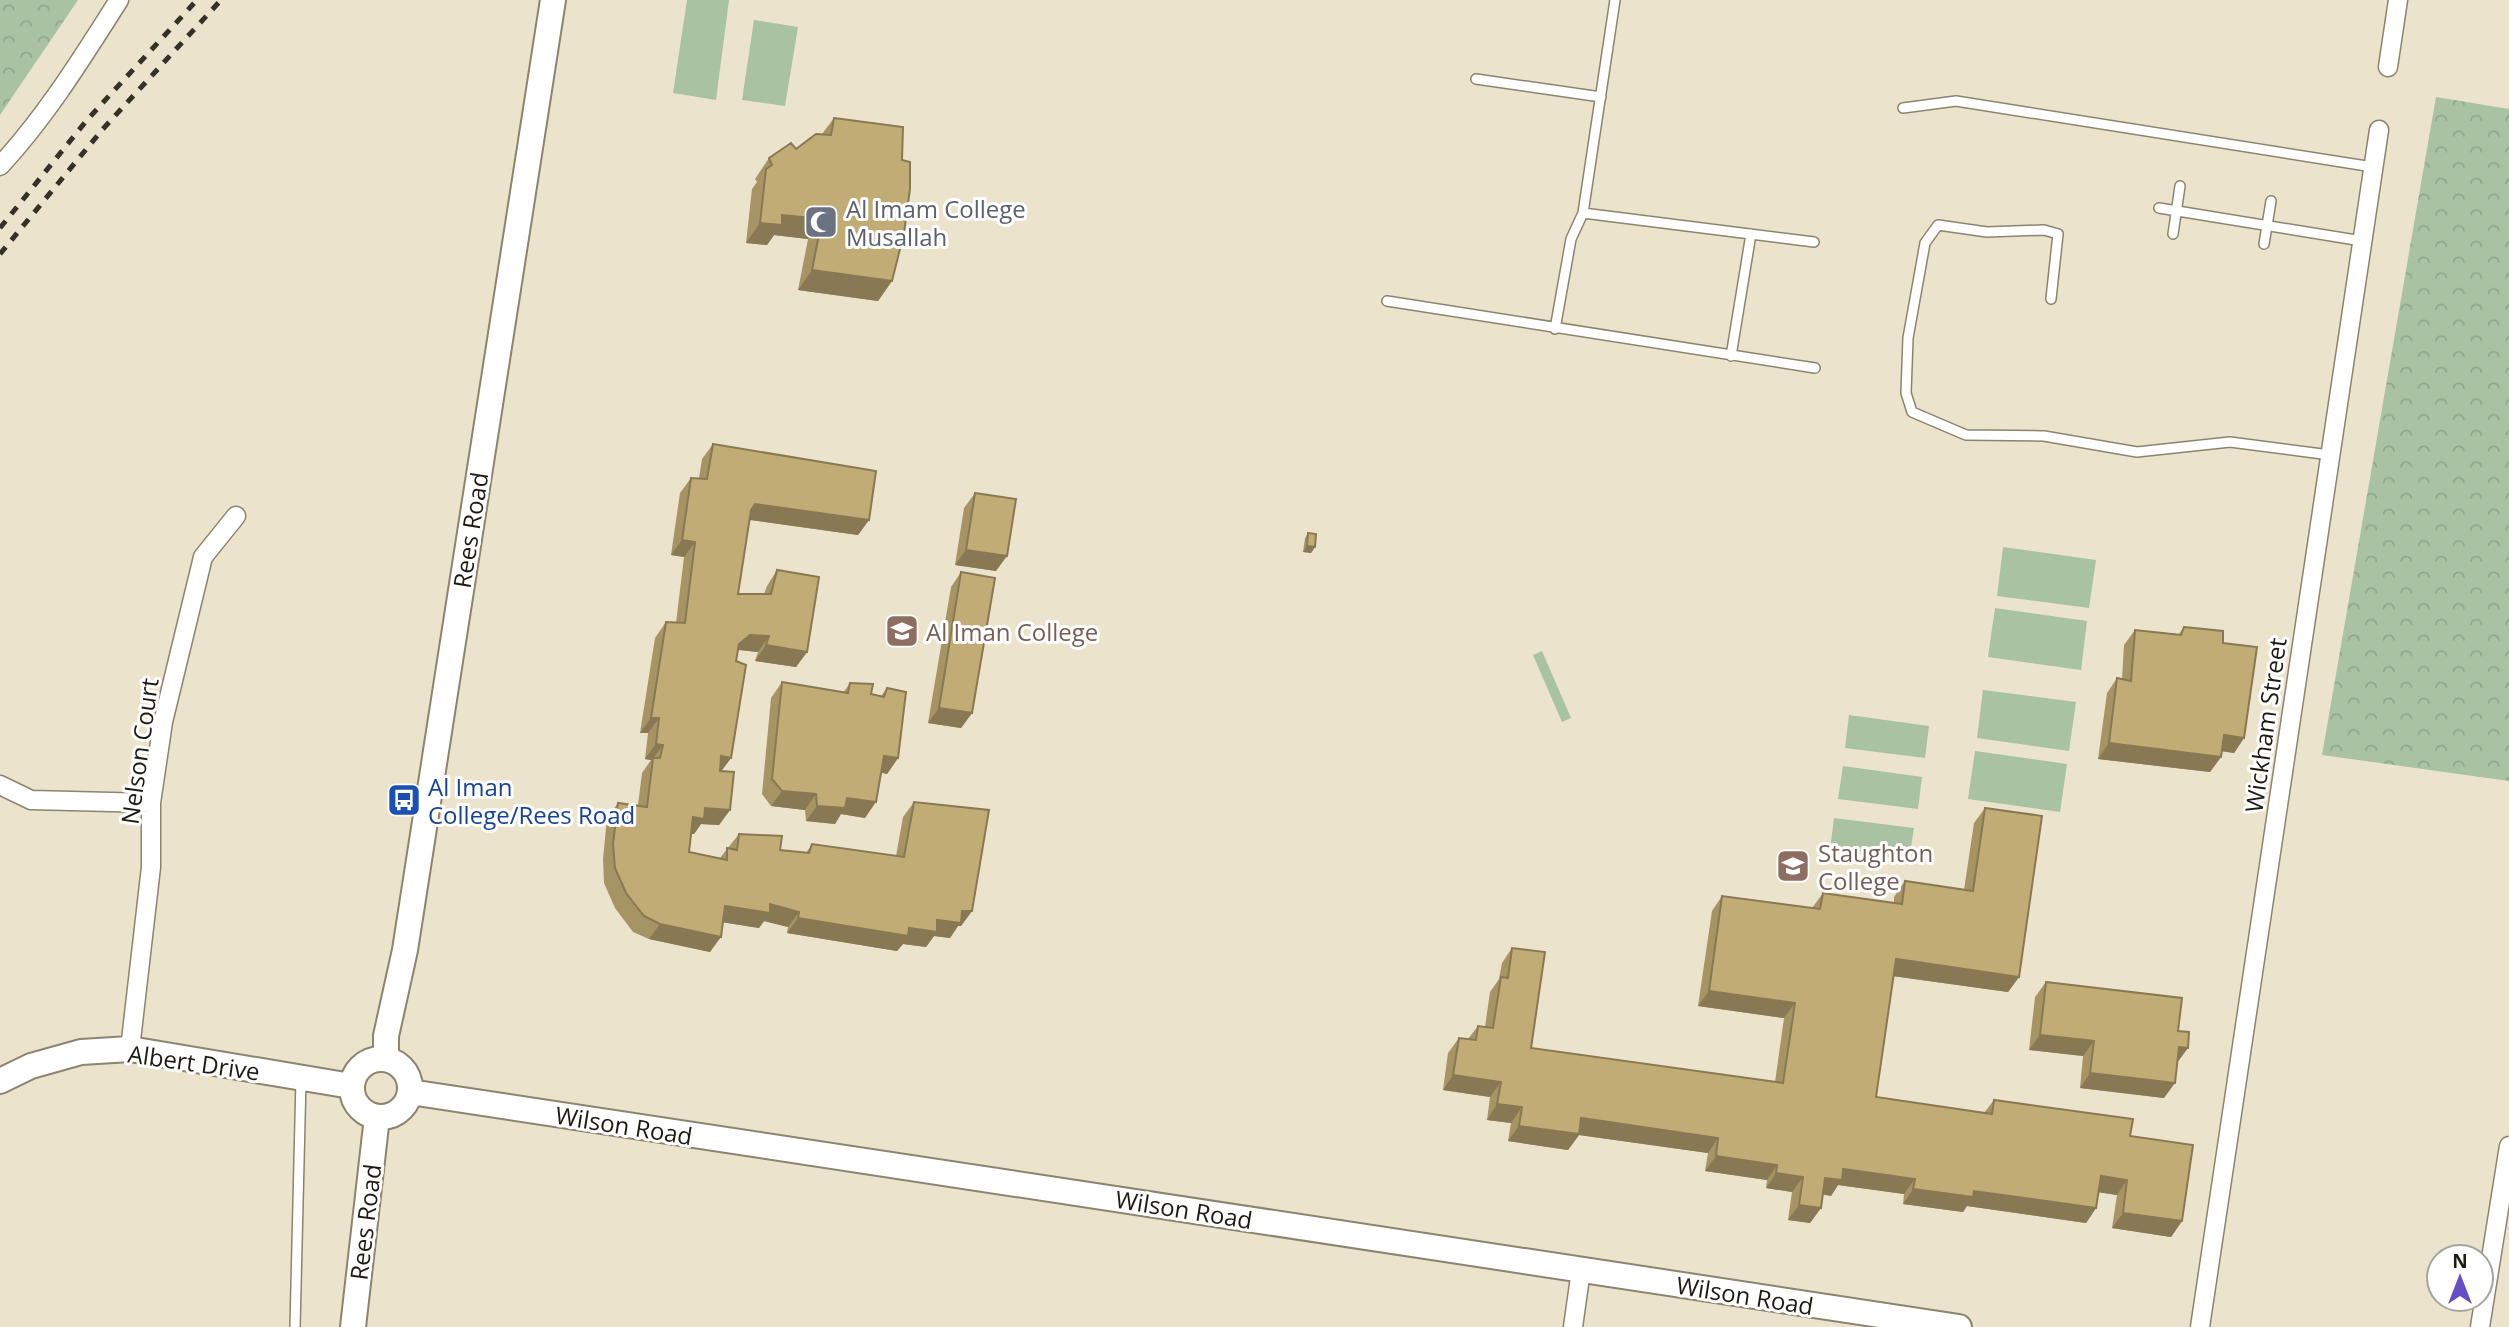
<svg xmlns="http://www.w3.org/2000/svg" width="2509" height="1327" font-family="'Open Sans',sans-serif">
  <defs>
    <pattern id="park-crowns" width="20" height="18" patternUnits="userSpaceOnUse" patternTransform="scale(1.75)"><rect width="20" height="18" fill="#a9c2a2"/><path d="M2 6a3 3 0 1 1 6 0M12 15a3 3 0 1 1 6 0" fill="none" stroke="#91a68b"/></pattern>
  </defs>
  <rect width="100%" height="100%" fill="#ece3cc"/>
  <!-- green -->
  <path fill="#a9c2a2" d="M687,0H729L716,100L673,93Z
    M754,20L798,27L785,106L742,100Z
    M2003,547L2096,560L2089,608L1997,596Z
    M1995,608L2087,621L2081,670L1988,657Z
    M1542,651L1571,718L1562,722L1533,655Z
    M1983,690L2076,702L2069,751L1977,738Z
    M1849,715L1929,726L1925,758L1845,748Z
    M1975,751L2067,764L2060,812L1968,799Z
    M1843,766L1922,777L1918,809L1838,799Z
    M1834,818L1914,828L1909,860L1830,850Z"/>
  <!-- park -->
  <path fill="url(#park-crowns)" d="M0,0H78L0,115Z
    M2436,97L2509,109V781L2322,755Z"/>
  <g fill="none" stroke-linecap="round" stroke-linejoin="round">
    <defs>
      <path id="lane" d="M1476,79L1601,97
        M1903,108L1956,101L2373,167
        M2159,208L2362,241
        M1583,213L1814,242
        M2173,234L2180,186
        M2264,244L2271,201
        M2051,299L2058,234L2044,230L1987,232L1938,225L1925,243L1908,338L1906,393L1912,412L1966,435L2044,436L2137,452L2230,442L2330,455
        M1387,301L1815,368
        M1555,329L1571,239L1583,213L1615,0
        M1731,356L1751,234
        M295,1327L301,1079"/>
      <path id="street" d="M2388,67L2398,0
        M0,166C47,115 82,58 119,0
        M0,785L31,800L151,803
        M130,1049L151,867V803L163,722L203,557L236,516
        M1573,1327L1581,1270
        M2200,1327L2379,130
        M2480,1327L2509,1146"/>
      <path id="secondary" d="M352 1088a29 29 0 1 1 58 0a29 29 0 1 1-58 0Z
        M386,1059V1036L405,950L553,0
        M0,1081L31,1066L81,1052L130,1049L351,1086
        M410,1092L1959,1327
        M353,1327L377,1117"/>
    </defs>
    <!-- lane casing -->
    <use href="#lane" stroke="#8c846f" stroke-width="12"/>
    <!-- street casing -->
    <use href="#street" stroke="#8c846f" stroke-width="21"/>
    <!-- secondary casing -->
    <use href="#secondary" stroke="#8c846f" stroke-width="28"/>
    <!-- lane -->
    <use href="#lane" stroke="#fff" stroke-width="9"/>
    <!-- street -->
    <use href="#street" stroke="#fff" stroke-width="18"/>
    <!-- secondary -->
    <use href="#secondary" stroke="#fff" stroke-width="24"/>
    <!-- rail -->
    <path stroke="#343127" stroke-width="5" stroke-dasharray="9 9" stroke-linecap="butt" d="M0,228L87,120L197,0
      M0,254L102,130L221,0"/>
  </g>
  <!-- wall -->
  <path fill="#a79465" d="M834,118L892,281L878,301L798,290L808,239L774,235L767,245L746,243L752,189L757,182L755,179L769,158L796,149L822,134Z
    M713,444L869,520L858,535L749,520L738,594H764L767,586L777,570L807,652L796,667L755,661L758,652L739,650L738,651L736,661L731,758L721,771L730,810L719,825L701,824L694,834H691L689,852L720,858L739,834L780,850L806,853L812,844L896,856L903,817L914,802L972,911L961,926H958L950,938L934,936L926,947L903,944L897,951L787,933L788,927L764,921L759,928L723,922L710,952L649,939L633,932L615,908L604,883L603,859L607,818L618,803L638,805L642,773L651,760L645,759L648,733H640L655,638L666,622L676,623L684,557L671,555L680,493L691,478H699L702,459Z
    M975,493L996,571L955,565L964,508Z
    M1308,533L1315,547L1311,553L1303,552L1305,538Z
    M961,572L972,713L961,728L928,723L951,587Z
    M2184,627L2223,643L2244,738L2234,753L2222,751L2221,757L2210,772L2098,759L2107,693L2117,678L2122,679L2124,645L2135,630L2179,634Z
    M782,682L843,693L850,683L871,694L881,696L887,688L898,758L887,774L881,772L865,818L841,814L835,824L806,821L805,810L771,806L762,794L771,698Z
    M1985,808L2019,977L2008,992L1893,976L1876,1097L1984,1113L1994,1100L2130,1136L2182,1221L2171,1237L2112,1228L2117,1195L2099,1192L2096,1208L2086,1223L1967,1206L1963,1212L1903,1204L1904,1194L1838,1185L1831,1196L1823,1194L1821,1208L1810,1223L1788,1220L1792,1192L1766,1188L1767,1180L1705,1171L1708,1153L1579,1135L1568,1150L1508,1141L1511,1123L1487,1120L1490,1097L1443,1090L1448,1053L1459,1038L1468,1039L1478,1026L1485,1027L1490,992L1499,979L1502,963L1512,948L1531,1048L1775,1082L1784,1018L1698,1006L1712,911L1722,896L1812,908L1823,893L1894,903V897L1905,881L1964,890L1974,823Z
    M2046,982L2178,1031V1063L2164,1098L2080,1088L2083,1056L2029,1050L2035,997Z"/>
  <!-- shaded-wall -->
  <path fill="#887853" d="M782,215L822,219L808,239L774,235L767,245L746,243L760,223Z
    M812,270L892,281L878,301L798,290Z
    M755,504L869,520L858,535L744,519Z
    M682,540L695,542L684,557L671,555Z
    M1307,546L1315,547L1311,553L1303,552Z
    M966,550L1007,556L996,571L955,565Z
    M750,635L769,636L758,652L739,650L729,659L739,644Z
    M766,645L807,652L796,667L755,661Z
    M939,708L972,713L961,728L928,723Z
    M651,718H659L648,733H640Z
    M2224,735L2244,738L2234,753L2213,750Z
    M2109,743L2221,757L2210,772L2098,759Z
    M656,744L663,745L652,760L653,758L651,760L645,759Z
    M721,756L731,758L720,773Z
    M884,756L898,758L887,774L873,771Z
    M782,791L816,794L805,810L771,806Z
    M847,798L876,802L865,818L841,814L835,824L806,821L817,806Z
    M705,808L730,810L719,825L701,824L694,834L682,833L693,817Z
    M770,904L799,912L788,927L764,921L759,928L714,921L725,906Z
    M962,911H972L961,926H958L950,938L934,936L926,947L903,944L897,951L787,933L798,918L937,920Z
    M660,924L721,937L710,952L649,939Z
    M1896,959L2019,977L2008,992L1885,975Z
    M1709,991L1795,1003L1784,1018L1698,1006Z
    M2040,1035L2094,1041L2083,1056L2029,1050Z
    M2179,1047L2188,1048L2177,1063Z
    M2090,1073L2175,1083L2164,1098L2080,1088Z
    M1453,1075L1501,1082L1490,1097L1443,1090Z
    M1497,1104L1522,1107L1511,1123L1487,1120Z
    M1581,1118L1718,1138L1708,1153L1579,1135L1568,1150L1508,1141L1519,1126Z
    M1716,1156L1777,1165L1767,1180L1705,1171Z
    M1843,1169L1915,1179L1904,1194L1838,1185L1831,1196L1815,1193L1825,1178Z
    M1776,1173L1803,1177L1792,1192L1766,1188Z
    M2101,1176L2127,1180L2117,1195L2090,1191Z
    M1913,1189L1974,1191L2096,1208L2086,1223L1967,1206L1963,1212L1903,1204Z
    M1799,1205L1821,1208L1810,1223L1788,1220Z
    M2123,1213L2182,1221L2171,1237L2112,1228Z"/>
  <!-- building -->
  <path fill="#c2ac76" stroke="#887853" stroke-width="2" d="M834,118L903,127L902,160L910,162V189L904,233L892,281L812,270L822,219L782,215V225L760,223L766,169L772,165L769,158L791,143L796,149L816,134L831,135Z
    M713,444L876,471L869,520L755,504L751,510L738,594H771L777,570L819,577L807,652L766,645L769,636L750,635L739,644L736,661L746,665L731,758L721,756L720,771L734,772L730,810L705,808L704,819L693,817L689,852L727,860V848L737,850L739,834L782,836L780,850L809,853L812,844L904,857L914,802L989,810L972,911H962L961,923L937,920V932L909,928L908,936L798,918L799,912L770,904V913L725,906L721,937L660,924L644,916L626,893L615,868L613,844L618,803L647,807L653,758H660L663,745L656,744L659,718H651L666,622L685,623L695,542L682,540L691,478L707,479Z
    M975,493L1016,499L1007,556L966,550Z
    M1308,533L1316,534L1315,547L1307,546Z
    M961,572L995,578L972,713L939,708Z
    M2184,627L2223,631V643L2257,647L2244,738L2224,735L2221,757L2109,743L2117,678L2131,681L2135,630L2181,635Z
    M782,682L848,693L850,683L873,684L871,694L884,697L887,688L906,692L898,758L884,756L876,802L847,798L845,808L817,806L816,794L782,791L772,779Z
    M1985,808L2042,816L2019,977L1896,959L1876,1097L1992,1114L1994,1100L2133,1119L2130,1136L2193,1145L2182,1221L2123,1213L2127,1180L2101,1176L2096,1208L1974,1191L1973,1197L1913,1189L1915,1179L1843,1169L1842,1180L1825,1178L1821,1208L1799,1205L1803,1177L1776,1173L1777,1165L1716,1156L1718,1138L1581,1118L1579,1134L1519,1126L1522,1107L1497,1104L1501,1082L1453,1075L1459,1038L1476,1040L1478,1026L1493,1028L1501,977L1508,978L1512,948L1545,952L1531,1048L1783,1083L1795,1003L1709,991L1722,896L1820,909L1823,893L1902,904L1905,881L1973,891Z
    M2046,982L2182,998L2178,1031L2189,1032L2188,1048L2179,1047L2175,1083L2090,1073L2094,1041L2040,1035Z"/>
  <!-- icons -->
  <defs>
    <symbol id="mosque-square" viewBox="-11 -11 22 22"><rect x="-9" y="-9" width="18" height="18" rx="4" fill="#6b7280" stroke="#fff"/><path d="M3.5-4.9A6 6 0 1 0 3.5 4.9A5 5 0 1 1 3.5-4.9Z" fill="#fff"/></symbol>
    <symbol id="school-square" viewBox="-11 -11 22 22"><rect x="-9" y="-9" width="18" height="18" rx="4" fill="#8d6e63" stroke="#fff"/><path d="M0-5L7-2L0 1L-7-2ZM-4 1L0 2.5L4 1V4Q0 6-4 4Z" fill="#fff"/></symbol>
    <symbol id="bus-square" viewBox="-11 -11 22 22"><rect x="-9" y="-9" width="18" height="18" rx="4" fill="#1a4fb4" stroke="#fff"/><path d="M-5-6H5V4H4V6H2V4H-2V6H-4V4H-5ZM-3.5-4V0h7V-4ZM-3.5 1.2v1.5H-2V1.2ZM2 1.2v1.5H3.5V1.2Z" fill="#fff"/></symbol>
  </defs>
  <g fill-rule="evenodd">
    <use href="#mosque-square" x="802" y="203" width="38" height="38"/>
    <use href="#school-square" x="883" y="612" width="38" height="38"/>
    <use href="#bus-square" x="385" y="781" width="38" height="38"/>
    <use href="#school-square" x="1774" y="847" width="38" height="38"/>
  </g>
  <g text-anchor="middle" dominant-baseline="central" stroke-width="6" stroke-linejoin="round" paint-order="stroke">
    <!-- worship labels -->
    <g font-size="24" fill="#5b616d" stroke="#fff" text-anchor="start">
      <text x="846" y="208">Al Imam College<tspan x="846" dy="28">Musallah</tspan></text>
    </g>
    <!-- street labels -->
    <g font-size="24" fill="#1e1b13" stroke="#fff">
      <text transform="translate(470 530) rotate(-81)">Rees Road</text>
      <text transform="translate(2265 725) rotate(-82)">Wickham Street</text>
      <text transform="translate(139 751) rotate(-82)">Nelson Court</text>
      <text transform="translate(194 1062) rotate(8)">Albert Drive</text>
      <text transform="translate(624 1125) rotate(9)">Wilson Road</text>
      <text transform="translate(1184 1209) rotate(9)">Wilson Road</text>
      <text transform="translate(365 1222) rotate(-83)">Rees Road</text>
      <text transform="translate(1745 1295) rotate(9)">Wilson Road</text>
    </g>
    <!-- education labels -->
    <g font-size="24" fill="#785e54" stroke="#fff" text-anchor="start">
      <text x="926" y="631">Al Iman College</text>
      <text x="1818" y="852">Staughton<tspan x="1818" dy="28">College</tspan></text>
    </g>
    <!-- transit labels -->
    <g font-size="24" fill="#164399" stroke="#fff" text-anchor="start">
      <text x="428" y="786">Al Iman<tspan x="428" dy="28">College/Rees Road</tspan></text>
    </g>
  </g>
  <!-- north arrow -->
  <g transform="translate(2460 1278)"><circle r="33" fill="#ffffff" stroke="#a5a4a1" stroke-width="2"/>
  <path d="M0-5L12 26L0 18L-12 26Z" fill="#654fc8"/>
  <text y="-10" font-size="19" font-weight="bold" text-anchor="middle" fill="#1e1b13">N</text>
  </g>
</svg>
